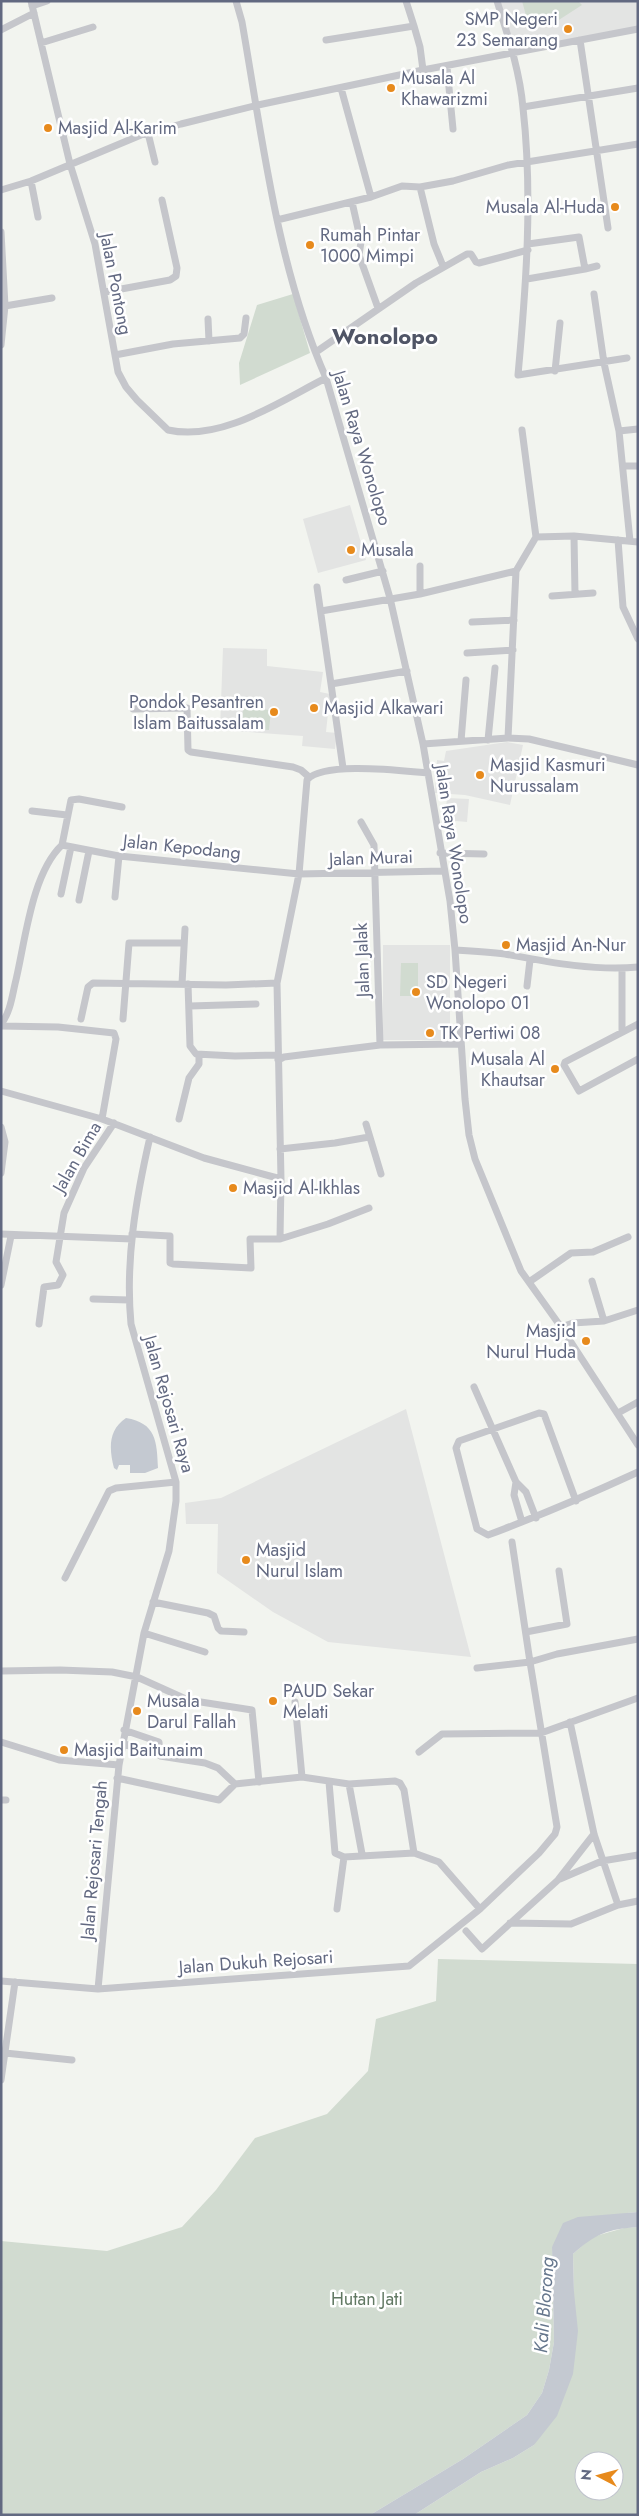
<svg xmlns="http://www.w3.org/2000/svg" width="639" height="2516" font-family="Jost,sans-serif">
  <rect width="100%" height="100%" fill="#f2f4ef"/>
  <!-- built -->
  <path fill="#e3e4e3" d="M500,1H638V27L515,54Z
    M350,505L366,560L318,573L303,519Z
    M223,648L267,649V666L323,672L320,692L330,694L326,732L337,733L335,749L302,746L303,736L220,730Z
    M507,742L523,745L510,805L465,795L435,793L437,760L444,761L446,751Z
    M447,798L469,799L467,822L445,820Z
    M383,945H450V1040H383Z
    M406,1409L471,1657L328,1642L273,1612L217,1573L218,1524H186L185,1503L221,1498Z"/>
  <!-- green -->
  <path fill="#d1dbd0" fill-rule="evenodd" d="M522,1H578L582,5L551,25L529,26Z
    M293,294L310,353L240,385L239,363L257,305Z
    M243,708L271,710L269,730L242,728Z
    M401,963H418V996H400Z
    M438,1959L638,1964V2212L627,2213L552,2247L554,2342L549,2370L542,2393L527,2415L463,2459L370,2515H1V2241L107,2251L182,2227L216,2190L255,2138L327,2114L368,2071L376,2019L436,2001Z
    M638,2227V2515H414L481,2472L513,2458L534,2445L574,2292L573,2254L592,2237L624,2228ZM584,2461H614V2491H584Z"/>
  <!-- water -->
  <path fill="#c4c9d1" d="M126,1418C156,1423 157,1441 158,1468L145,1473H130V1465H119L117,1470L114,1468C109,1449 108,1430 126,1418Z
    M638,2212V2227C608,2229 595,2234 573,2254L574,2292L578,2331L573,2374L557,2416L534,2445L513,2458L481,2472L414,2515H370L463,2459L527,2415L542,2393L549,2370L554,2342L552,2247L563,2223L578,2217Z"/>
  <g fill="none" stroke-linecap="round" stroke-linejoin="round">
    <!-- minor -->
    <path stroke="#c5c6cb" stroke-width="7" d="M31,1L70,164L95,244L118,372L126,387L137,400L168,430C222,442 280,401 326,378
      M236,1L242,22C263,142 277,266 326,378L390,598L423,744L450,901L455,950L465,1099L469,1135L475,1159L521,1271L561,1327L638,1445
      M497,1C508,36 520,72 523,108C533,197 526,287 518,375L627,358
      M32,6L47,1
      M414,26L420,47L423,70
      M1,30L34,13
      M326,40L414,26L406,1
      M580,40L608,228
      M41,43L93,27
      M447,67L453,129
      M341,88L371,197
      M523,107L638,88
      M148,133L155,162
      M31,181L38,217
      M420,187L434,244L443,266
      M1,190L31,181L141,135L181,124L258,105L423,70L638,29
      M352,202L361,242L359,255L378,308
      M277,220L371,197L402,186L420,187L453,181L508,165L638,144
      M1,232L5,306L1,345
      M585,269L597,266
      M527,279L585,269L579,237L528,244
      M105,292L170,280L176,276L177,268L162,200
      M594,294L604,363L619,431L630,541
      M5,306L52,298
      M208,319L209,341
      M316,352L416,283L467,254H471L476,262L479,263L528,250
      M115,355L173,344L240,338L244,334L246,318
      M555,371L560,323
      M619,431L638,429
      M624,466H638
      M574,536L575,594
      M536,537L574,536L638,542
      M618,540L623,607L638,639
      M420,566V594
      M346,580L383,571
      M317,587L331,684
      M552,596L593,593
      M321,611L420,594L516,571
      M472,622L514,620
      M467,653L513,650
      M133,709L187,708L188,750L191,752L293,767L301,770L309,777
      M508,738L516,571L536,537L522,430
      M488,740L495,668
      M461,741L466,680
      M423,744L508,738L529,739L638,765
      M343,768L331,684L407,671
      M32,811L67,815
      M361,822L374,845L380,1045
      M62,845L119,856L299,874L444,871
      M62,845L71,800L79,799L122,807
      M440,853L484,854
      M61,894L71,847
      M115,897L119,856
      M79,900L89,851
      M455,950C472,951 489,952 505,954C548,962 593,971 638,967
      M182,984L185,929
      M188,984L190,1046L196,1054L235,1056L278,1055
      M527,986L530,960
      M190,1006L256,1004
      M81,1019L88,987L93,983L226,985L277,983
      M123,1019L129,943H184
      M1,1024C10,1013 12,997 15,984C25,944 31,874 62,845
      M638,1024L565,1062L564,1065L579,1091L638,1059
      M1,1026L58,1027L114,1033L116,1039L102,1119
      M622,1032V968
      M278,1060L284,1057L380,1045L460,1044
      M1,1091L102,1119L204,1158L281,1179L277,983L299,874L307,780C323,761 402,771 427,773
      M179,1119L189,1078L199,1064V1055
      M366,1124L381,1174
      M1,1127L5,1142L1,1173
      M280,1149L335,1143L369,1137
      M1,1234L132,1239
      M132,1234L170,1236V1263L173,1264L251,1268L250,1239H280L281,1179
      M280,1239L328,1224L369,1208
      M592,1281L604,1321
      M529,1282L571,1253L593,1252L628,1237
      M1,1285L11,1236
      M93,1299L129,1300
      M39,1324L44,1287L58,1285L63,1275L56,1262L64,1213L84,1168L114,1123
      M561,1327L573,1323L604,1321L638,1310
      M474,1387L516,1482L526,1492L536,1518
      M618,1413L638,1402
      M516,1482L514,1495L522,1522
      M576,1501L544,1414L539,1413L459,1441L456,1448L477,1529L488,1535C539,1516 588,1495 638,1472
      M65,1578L109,1491L116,1488L176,1482
      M153,1602L208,1613L214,1616L218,1628L221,1631L244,1632
      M526,1632L567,1624L559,1571
      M144,1633L205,1652
      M477,1668L530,1662L512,1542
      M1,1671L60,1670L112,1672L137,1677L188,1700L252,1710L259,1782
      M295,1702L302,1777
      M570,1722L594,1834L618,1905
      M124,1730L159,1742L160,1756L205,1763L218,1768L235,1784
      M1,1742L59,1760L119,1765
      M123,1743L138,1750
      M419,1752L442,1734L541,1733L638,1698
      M117,1778L219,1800L235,1784L302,1777L349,1784L395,1781L400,1783L404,1790L414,1853L439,1862L480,1909
      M329,1782L335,1853L344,1857
      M349,1784L362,1854
      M1,1800H6
      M560,1879L602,1861L638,1855
      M337,1909L344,1857L414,1853
      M510,1923L571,1924L618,1905L638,1901
      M466,1931L482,1949L558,1880L594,1834
      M1,1981L98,1989L409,1966L480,1909L539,1853L555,1834L557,1827L530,1662L557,1654L638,1639
      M98,1989L119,1765L144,1633L169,1551L176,1501V1482L131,1324C125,1261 136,1198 150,1137
      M5,2053L72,2060
      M1,2080L15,1982"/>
  </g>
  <!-- markers -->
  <g fill="#e78a1c" stroke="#fff" stroke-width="2">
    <circle cx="568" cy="29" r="5"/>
    <circle cx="391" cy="88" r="5"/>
    <circle cx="48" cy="128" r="5"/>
    <circle cx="615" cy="207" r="5"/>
    <circle cx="310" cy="245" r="5"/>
    <circle cx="351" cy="550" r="5"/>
    <circle cx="314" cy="708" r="5"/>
    <circle cx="274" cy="712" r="5"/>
    <circle cx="480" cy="775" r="5"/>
    <circle cx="506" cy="945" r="5"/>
    <circle cx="416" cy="992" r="5"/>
    <circle cx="430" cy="1033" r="5"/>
    <circle cx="555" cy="1069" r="5"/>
    <circle cx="233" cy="1188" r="5"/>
    <circle cx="586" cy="1341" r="5"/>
    <circle cx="246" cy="1560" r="5"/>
    <circle cx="273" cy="1701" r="5"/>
    <circle cx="137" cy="1711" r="5"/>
    <circle cx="64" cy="1750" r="5"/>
  </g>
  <g text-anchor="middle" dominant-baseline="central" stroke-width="5" stroke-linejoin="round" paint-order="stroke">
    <!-- poi labels -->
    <g font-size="18" fill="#626981" stroke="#fff" text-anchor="start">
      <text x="558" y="19" text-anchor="end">SMP Negeri<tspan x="558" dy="21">23 Semarang</tspan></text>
      <text x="401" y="78">Musala Al<tspan x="401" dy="21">Khawarizmi</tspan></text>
      <text x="58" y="128">Masjid Al-Karim</text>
      <text x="605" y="207" text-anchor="end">Musala Al-Huda</text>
      <text x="320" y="235">Rumah Pintar<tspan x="320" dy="21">1000 Mimpi</tspan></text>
      <text x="361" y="550">Musala</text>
      <text x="264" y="702" text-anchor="end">Pondok Pesantren<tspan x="264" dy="21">Islam Baitussalam</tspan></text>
      <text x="324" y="708">Masjid Alkawari</text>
      <text x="490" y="765">Masjid Kasmuri<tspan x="490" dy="21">Nurussalam</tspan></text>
      <text x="516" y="945">Masjid An-Nur</text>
      <text x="426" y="982">SD Negeri<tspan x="426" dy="21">Wonolopo 01</tspan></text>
      <text x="440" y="1033">TK Pertiwi 08</text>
      <text x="545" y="1059" text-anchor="end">Musala Al<tspan x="545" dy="21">Khautsar</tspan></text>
      <text x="243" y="1188">Masjid Al-Ikhlas</text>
      <text x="576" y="1331" text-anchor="end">Masjid<tspan x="576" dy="21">Nurul Huda</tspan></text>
      <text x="256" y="1550">Masjid<tspan x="256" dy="21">Nurul Islam</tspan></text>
      <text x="283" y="1691">PAUD Sekar<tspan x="283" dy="21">Melati</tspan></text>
      <text x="147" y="1701">Musala<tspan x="147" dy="21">Darul Fallah</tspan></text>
      <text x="74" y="1750">Masjid Baitunaim</text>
    </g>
    <!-- street labels -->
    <g font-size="18" fill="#626981" stroke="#fff">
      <text transform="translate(116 284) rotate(79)">Jalan Pontong</text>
      <text transform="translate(362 448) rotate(73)">Jalan Raya Wonolopo</text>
      <text transform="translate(454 844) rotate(81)">Jalan Raya Wonolopo</text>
      <text transform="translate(182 847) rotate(6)">Jalan Kepodang</text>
      <text transform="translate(371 858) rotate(-2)">Jalan Murai</text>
      <text transform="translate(362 960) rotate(-92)">Jalan Jalak</text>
      <text transform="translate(77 1157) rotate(-60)">Jalan Bima</text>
      <text transform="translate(169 1404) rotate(74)">Jalan Rejosari Raya</text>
      <text transform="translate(94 1860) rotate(-85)">Jalan Rejosari Tengah</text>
      <text transform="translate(256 1962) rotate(-4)">Jalan Dukuh Rejosari</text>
    </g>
    <!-- park labels -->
    <g font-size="18" fill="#617863" stroke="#fff">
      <text x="367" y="2299">Hutan Jati</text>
    </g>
    <!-- water labels -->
    <g font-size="19" font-style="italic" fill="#66778d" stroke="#fff">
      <text transform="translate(544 2305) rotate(-86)">Kali Blorong</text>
    </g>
    <!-- district labels -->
    <g font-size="22" font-weight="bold" fill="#505566" stroke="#fff">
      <text x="385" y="336">Wonolopo</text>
    </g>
  </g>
  <!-- border -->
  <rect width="639" height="2516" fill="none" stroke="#626981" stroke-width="5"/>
  <!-- north arrow -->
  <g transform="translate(599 2476) rotate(276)"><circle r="24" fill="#ffffff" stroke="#c0c3cd"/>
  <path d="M0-4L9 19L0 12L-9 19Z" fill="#e78a1c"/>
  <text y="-8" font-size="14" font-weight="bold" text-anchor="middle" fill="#626981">N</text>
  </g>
</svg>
